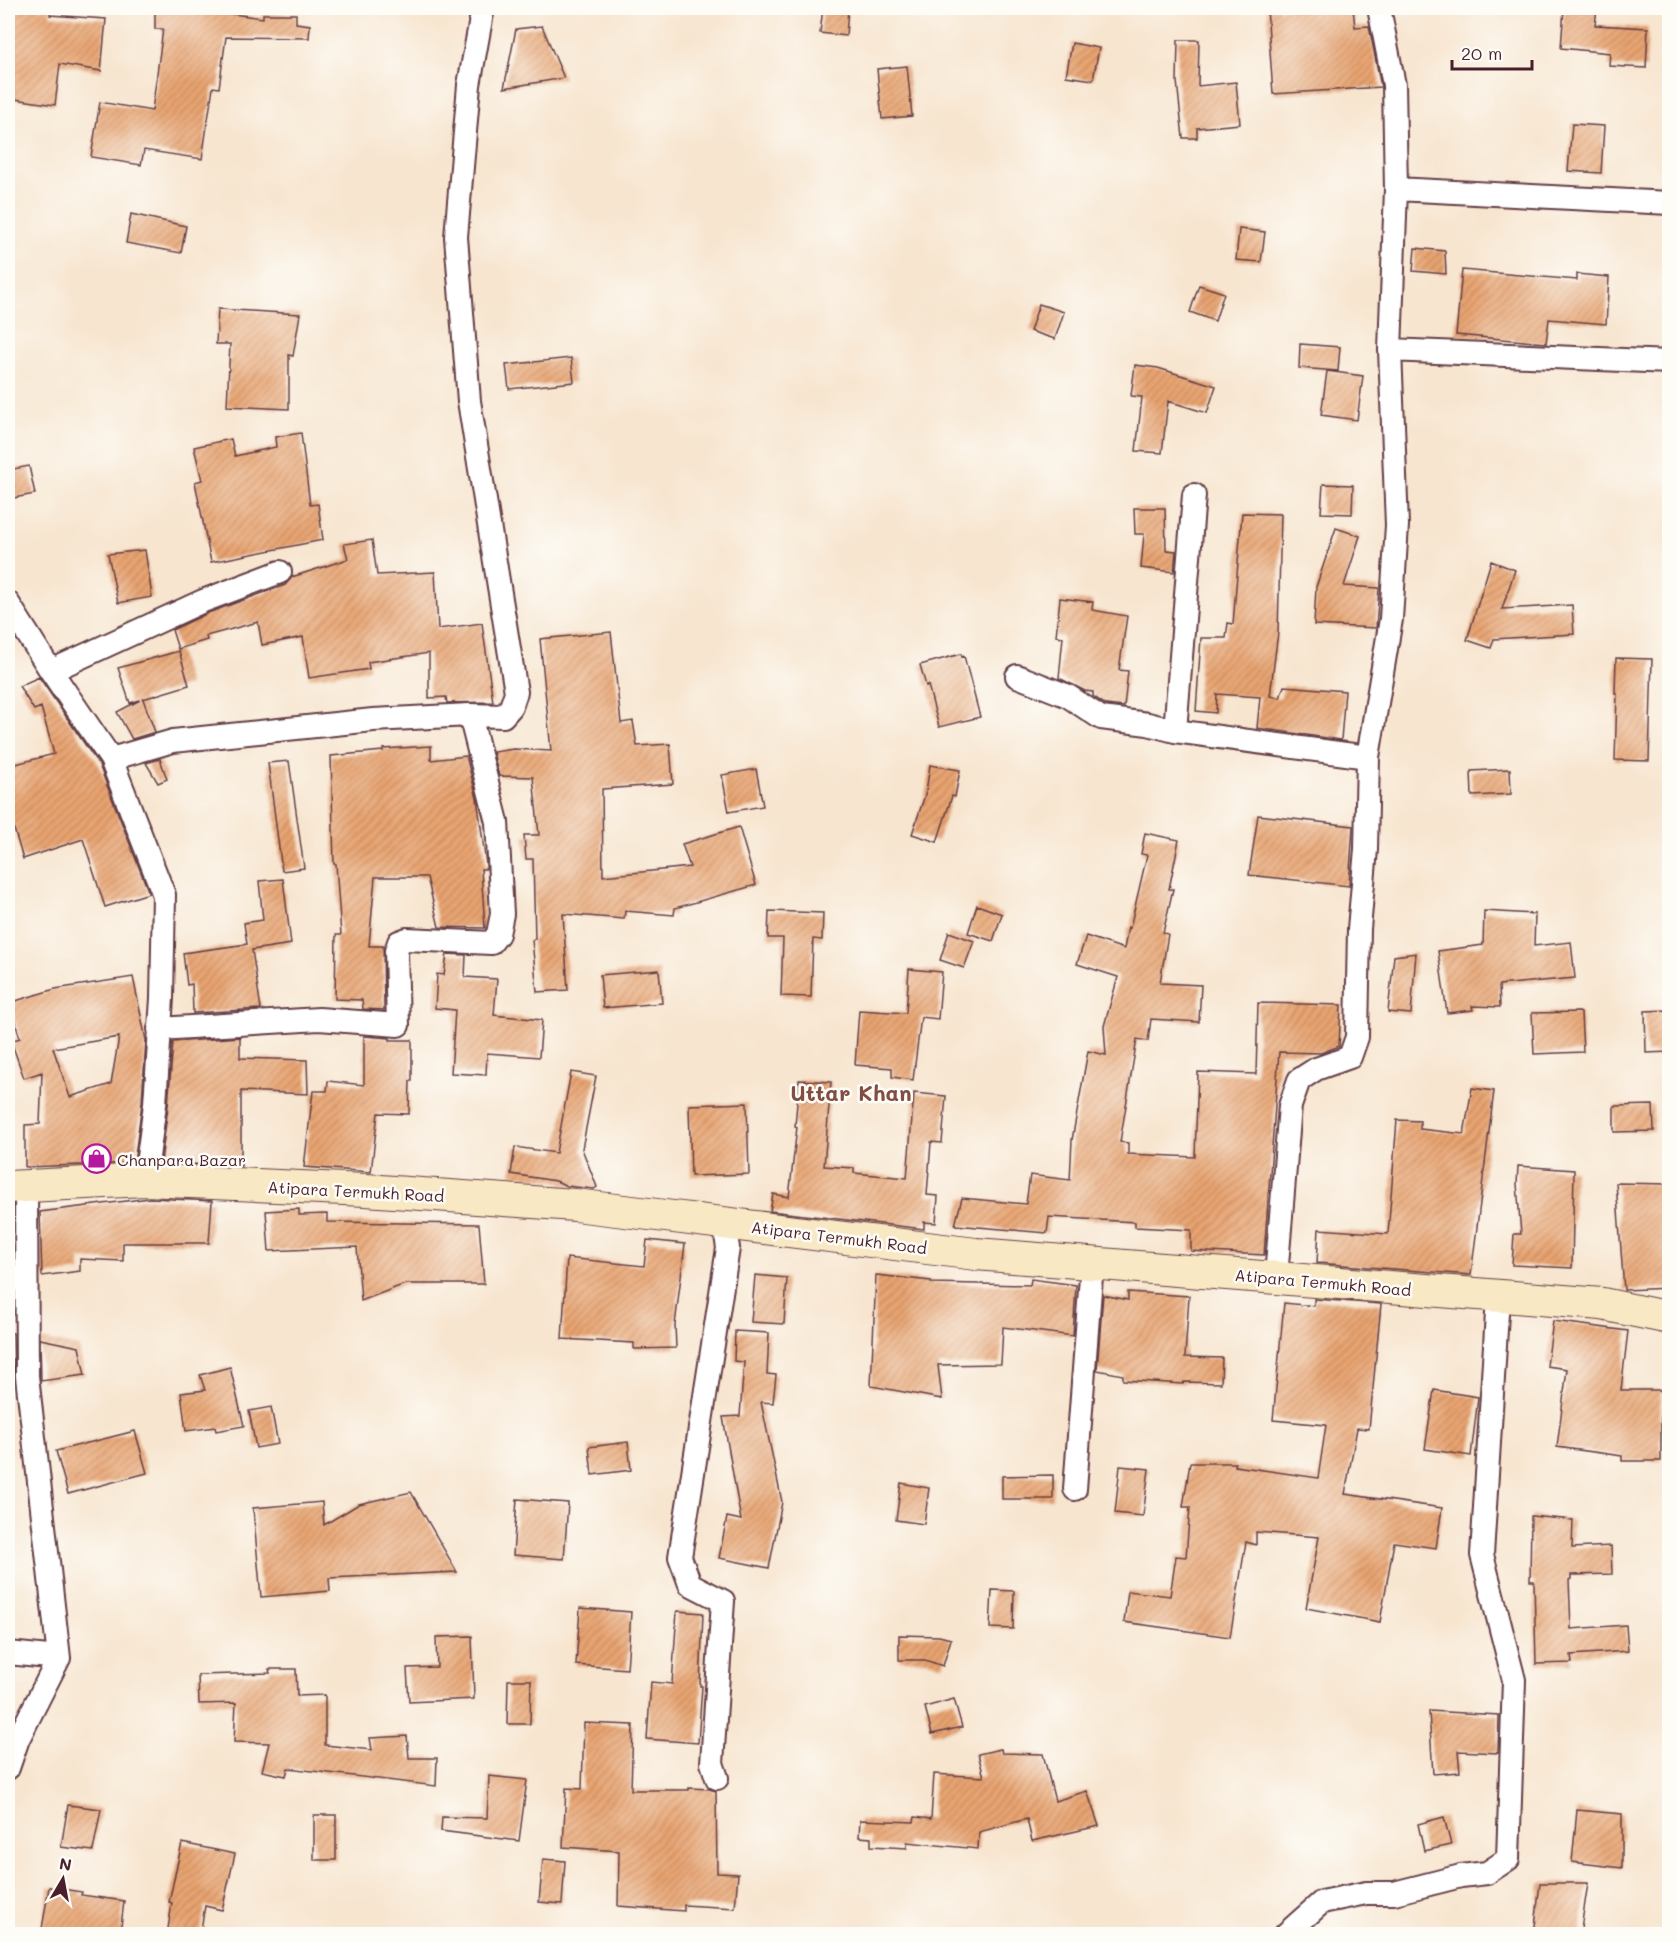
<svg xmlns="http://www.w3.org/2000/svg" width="1677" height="1942" font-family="Mali,sans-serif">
  <defs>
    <pattern id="building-hatch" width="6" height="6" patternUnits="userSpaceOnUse" patternTransform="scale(1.5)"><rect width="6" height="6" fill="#e9a471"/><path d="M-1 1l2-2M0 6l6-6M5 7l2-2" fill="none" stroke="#bf855d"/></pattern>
  </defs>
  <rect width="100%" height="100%" fill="#fdfcf7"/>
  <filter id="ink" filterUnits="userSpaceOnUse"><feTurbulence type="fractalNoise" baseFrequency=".0167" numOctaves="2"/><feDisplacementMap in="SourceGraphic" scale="12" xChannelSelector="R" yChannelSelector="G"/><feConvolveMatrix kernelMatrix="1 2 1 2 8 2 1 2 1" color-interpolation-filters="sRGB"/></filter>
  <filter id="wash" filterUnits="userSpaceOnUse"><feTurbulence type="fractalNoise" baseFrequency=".008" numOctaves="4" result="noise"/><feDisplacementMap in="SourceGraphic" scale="24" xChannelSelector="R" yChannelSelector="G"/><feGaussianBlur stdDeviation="1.35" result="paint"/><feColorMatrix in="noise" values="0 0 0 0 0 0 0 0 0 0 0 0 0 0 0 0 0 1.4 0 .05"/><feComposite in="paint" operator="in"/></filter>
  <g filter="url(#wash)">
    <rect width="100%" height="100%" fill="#f7e5cf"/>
    <g id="blocks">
      <!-- building -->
      <path fill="url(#building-hatch)" fill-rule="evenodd" d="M8,8H51L50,15L106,19L101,71L60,64L55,105L8,98Z
        M155,8H186L263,18V14H296V23L310,25L309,38L226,37L219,88L213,87L202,159L144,150L141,165L91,157L100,102L152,111L163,29H155Z
        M823,8H848L846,36L820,33Z
        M1267,8H1353L1355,27L1369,26L1381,87L1273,94Z
        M1564,8H1597L1595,25L1648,28L1646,68L1609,66L1610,53L1561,48Z
        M542,26L564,78L504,88L516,29Z
        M1178,40H1199L1198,86L1236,82L1240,124L1197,128V138H1183L1177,81Z
        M1072,43L1099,48L1093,80L1066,76Z
        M907,66L912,116L882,119L877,69Z
        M1572,124L1604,126L1601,173L1568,171Z
        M131,214L186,226L181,253L126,243Z
        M1239,229L1265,232L1261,262L1236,260Z
        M1415,248L1445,251L1446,274L1413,271Z
        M1462,270L1577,280V274L1609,277L1606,324L1549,319L1546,343L1456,335Z
        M1199,285L1224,293L1215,321L1190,312Z
        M1039,304L1064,312L1055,339L1030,331Z
        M218,309L300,314L293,356L289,355V409L227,406L230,344H216Z
        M1300,344L1340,347L1338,371L1299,368Z
        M571,358L574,382L509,389L506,365Z
        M1135,365L1158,368L1216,386L1207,413L1168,401L1162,453L1136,451L1142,397L1131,396Z
        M1327,371L1363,376L1357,420L1321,415Z
        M301,433L310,505L318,504L323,540L211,562L195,482L202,480L194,447L231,439L235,456L276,447L275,437Z
        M29,466L35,494L8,499V470Z
        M1323,484L1353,485L1352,514L1321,513Z
        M1134,508H1165L1166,550L1176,551L1174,572L1141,568L1144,534H1135Z
        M1242,513L1281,514L1278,632L1270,696L1280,698L1284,686L1345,691L1341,740L1257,728L1260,697L1217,694L1216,713L1196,711L1201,638H1226L1228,623L1233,624Z
        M1336,528L1360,536L1344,586L1379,588L1376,628L1314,625L1316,587Z
        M372,540L377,575L435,572L438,629L482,623L493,702L447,703L446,697L429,698V653L368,662L369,669L309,678L303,637L262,645L258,622L206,636L207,640L178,649L172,630L208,613L285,585L292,577L348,559L344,544Z
        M145,550L152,597L118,603L108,554Z
        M1491,561L1515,570L1502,609L1572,605L1574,634L1494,639L1491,648L1467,640Z
        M1060,598L1093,602L1092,610L1127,616L1119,670L1128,671L1124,707L1106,705L1093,696V692L1085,691L1059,678L1063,637L1056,636Z
        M611,632L621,723L633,721L637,746L670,744L673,784L602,789L603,876L690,867L682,844L739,827L756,885L675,908L674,915L625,911L624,919L563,914L568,990L537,992L532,940L535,939L533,859H526L524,835H539L533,777L499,776L493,752L514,749L551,751L540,639Z
        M179,651L189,685L143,699L155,732L132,739L117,712L140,700L130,703L118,668Z
        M961,654L962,657L964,656L980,717L939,727L928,685L926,686L920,665Z
        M1616,658L1652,659L1649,761L1615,760L1617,694H1615Z
        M39,677L99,765L149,893L105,907L83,839L23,859L8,809V766L54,754L41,707L34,710L19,686Z
        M431,746V760L466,756L477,798L486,864V869H481L485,928L439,927L427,877H375L369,946H383L384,1010L363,1009L362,1000L335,999L336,935H341L336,864H334L331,756L383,751V749Z
        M160,759L167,779L158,783L146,763Z
        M289,761L304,868L282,871L268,763Z
        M930,765L960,770L955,797L952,796L937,842L912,834L926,792Z
        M756,769L763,806L729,812L722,775Z
        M1510,769L1511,794L1472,796L1471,771Z
        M1258,815L1353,826L1349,886L1249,875Z
        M1145,833L1179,840L1169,889H1173L1163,933L1168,934L1160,983L1201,985L1199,1022L1151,1019L1148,1041L1137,1039L1120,1142L1128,1143V1154L1195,1157L1198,1072L1256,1074L1258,1003L1341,1005L1339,1046L1321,1053L1279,1052L1264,1255L1191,1251V1230L1135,1227V1222L1049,1217L1047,1233L955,1225L962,1198L1026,1204L1030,1175L1070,1180L1072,1140L1088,1051L1106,1055L1104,1026L1118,977L1077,964L1086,936L1124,949L1128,927L1130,928L1147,855L1141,854Z
        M283,879L291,944L252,950L261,1009L193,1013L192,984L187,985L183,953L247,944L244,923L263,920L259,881Z
        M977,905L1002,914L993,941L968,933Z
        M769,911L823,913L822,940L813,939L811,997L781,996L783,938H768Z
        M1484,911L1535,914L1534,946L1571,942L1575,978L1499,985L1500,1007L1472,1006L1473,1010L1447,1013L1438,951L1483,945Z
        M949,932L974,941L964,968L940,960Z
        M1416,953L1411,1014L1388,1012L1394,956Z
        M447,954L466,955L465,977L497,979L494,1015L542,1020L539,1057L487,1053L486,1075L451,1073L455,1010L435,1008L437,974L444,975Z
        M909,969L942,972L938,1019L921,1017L913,1080L892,1077V1068L855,1065L859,1010L906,1013Z
        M659,970L662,1003L603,1008L600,975Z
        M133,977L146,1040L142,1103L134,1163L25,1167V1125L40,1124L42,1072L24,1078L11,1041L20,1038L9,1003L55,989ZM119,1037L111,1084L70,1097L53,1048Z
        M1670,1010V1052L1646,1053L1645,1011Z
        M1579,1012L1581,1013L1583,1052L1534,1054L1532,1013Z
        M364,1036L390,1038V1040H412V1081H410L409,1114L378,1113L371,1172L304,1167L313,1091H327L328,1081L364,1085Z
        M240,1037V1058L307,1060L308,1094L241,1091V1166L161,1163L168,1106L173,1042Z
        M571,1072L596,1076L582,1149L597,1187L594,1189L567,1186L556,1181L511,1174L515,1147L556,1153Z
        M799,1080L831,1082L824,1166L854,1168V1173L907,1178L914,1093L946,1096L942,1143L931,1142L927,1195L938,1196L936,1223L924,1222V1229L770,1211L773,1194L789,1197L797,1127L795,1126Z
        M1472,1088L1494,1091L1471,1275L1317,1263L1319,1229L1388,1234L1397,1120L1420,1121V1129L1464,1134Z
        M747,1103L749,1174L691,1176L689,1105Z
        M1653,1105L1654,1131L1614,1132V1106Z
        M1518,1166L1574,1170L1572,1268L1512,1265L1514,1234H1521L1517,1184Z
        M1616,1183L1670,1184V1288L1624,1290Z
        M150,1198L212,1201L209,1243H123V1261L80,1259V1271L42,1276L40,1212Z
        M299,1209V1215L327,1214V1222L479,1224L484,1284H405L361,1301L357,1247L269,1251L266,1211Z
        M647,1240L685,1244L675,1325L676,1348L634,1349V1343L562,1339L567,1258L644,1266Z
        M755,1275L787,1278L784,1324L751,1322Z
        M876,1275L931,1281V1283L1030,1285L1031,1279L1076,1285L1073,1336L1003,1327L1001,1364L938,1365L942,1399L871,1386Z
        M1128,1292L1189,1296L1185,1357L1222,1358L1221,1383L1184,1382L1183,1384L1123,1380V1375L1097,1370L1103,1295L1128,1300Z
        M1314,1299L1381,1304L1369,1429L1357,1428L1345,1494L1442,1508L1436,1548L1394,1542L1380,1622L1306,1608L1319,1537L1256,1532V1545L1246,1542L1230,1637L1124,1622L1128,1591L1170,1596L1176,1556L1186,1557L1190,1507H1183L1190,1463H1235V1466L1318,1478L1326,1425L1273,1420L1284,1303L1314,1306Z
        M1553,1321L1628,1331L1621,1390H1661V1461H1622V1456L1557,1447L1567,1369L1547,1366Z
        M735,1331L769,1333L767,1374L776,1375L773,1403L761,1402L782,1502L769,1568L719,1558L727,1517L741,1520L723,1417L740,1416L744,1362L734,1361Z
        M8,1332L13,1333L14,1382H8Z
        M40,1339L79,1347L85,1375L41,1381Z
        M230,1367L244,1426L216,1431L215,1427L186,1431L181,1393L205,1390L200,1375Z
        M1434,1390L1478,1397L1471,1456L1425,1449Z
        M271,1407L278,1444L256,1448L249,1411Z
        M135,1431L147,1473L68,1494L56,1451Z
        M628,1442L631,1470L592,1475L589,1447Z
        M1120,1466L1149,1469L1143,1516L1115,1513Z
        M1053,1475V1499H1002V1476Z
        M901,1483L929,1488L924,1524L896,1520Z
        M411,1492L457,1572L329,1578L330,1591L261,1597L253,1508L322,1502L324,1525L359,1504Z
        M517,1499L568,1503L564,1559L513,1555Z
        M1531,1516L1573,1520L1572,1548L1611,1546L1612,1574L1571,1575V1579L1569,1580L1571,1629L1626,1625L1628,1651L1571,1655L1572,1663L1536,1664L1534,1581H1530Z
        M992,1590L1014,1591L1013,1629L990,1628Z
        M580,1608L631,1612L627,1669L576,1665Z
        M677,1611L703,1613L700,1686H702L698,1743L647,1739L651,1682L672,1684Z
        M899,1635L939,1636L951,1639L943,1666L925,1660H899Z
        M472,1636L474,1699L409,1702L407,1668L437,1667L436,1637Z
        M269,1669H296L297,1696L325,1695V1745L372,1750L370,1738L407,1736L409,1758H437L436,1786L288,1768L286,1776L262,1771L269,1743L234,1742L236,1703L199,1704L198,1675L270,1673Z
        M508,1680H531L530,1724H507Z
        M954,1699L962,1727L932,1734L925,1707Z
        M1429,1711L1499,1715L1498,1753L1458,1751L1460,1772L1433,1774Z
        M584,1723L633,1725L631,1790H689V1788L709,1789L716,1791L717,1873L738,1874L735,1908L684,1905V1911L618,1906L619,1851L563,1847L566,1788L582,1789Z
        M1001,1749L1002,1753L1043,1754L1055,1801L1087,1791L1099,1826L1032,1841L1027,1819L979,1832L978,1849L907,1842V1848L871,1846V1838L859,1837L860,1820L914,1822L915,1817L931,1819L934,1774L984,1777L978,1754Z
        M489,1776L527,1780L519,1841L441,1831L442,1817L487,1818Z
        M68,1805L101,1809L93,1851L61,1847Z
        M1577,1810L1622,1814V1868L1572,1862Z
        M314,1815H336V1860H314Z
        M1444,1817L1451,1845L1424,1851L1418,1824Z
        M182,1843L235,1854L222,1910L205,1906L200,1935H167L172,1903L169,1902Z
        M543,1859L565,1861L562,1904L539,1902Z
        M1540,1883H1588L1580,1935H1534Z
        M49,1887L82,1892L81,1895L124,1901L120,1935H80L42,1929Z"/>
    </g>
  </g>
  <g filter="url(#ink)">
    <use href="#blocks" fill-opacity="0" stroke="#643d44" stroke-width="1.5"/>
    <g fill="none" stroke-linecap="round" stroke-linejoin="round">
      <defs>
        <path id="street" d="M1396,189L1670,203
          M1390,350L1670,362
          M8,603L51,671L111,759L164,895L162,998L155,1104L145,1180
          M51,671L203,601L280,572
          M1017,676L1068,696L1101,718L1148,724L1175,731L1368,757
          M1175,731L1194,495
          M111,759L173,741L373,720L470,715L503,716L511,707L516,692L469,401L456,237L469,85L483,8
          M159,1029L319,1019L398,1025L396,951L399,942L407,939L491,943L498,934L502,914L497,822L470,715
          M1276,1277L1290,1106L1299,1080L1316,1069L1350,1057L1357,1037L1359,929L1366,849L1368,757L1391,619L1397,525L1390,350L1396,189L1394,85L1379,8
          M1075,1489L1092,1263
          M8,1653L59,1658
          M8,1768L18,1739L59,1658L27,1376L26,1185
          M717,1778L712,1763L723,1601L690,1584L680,1557L728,1248L724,1223
          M1286,1934L1322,1902L1366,1893H1394L1461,1876L1487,1873L1508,1859L1514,1680L1482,1555L1498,1297"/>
        <path id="secondary" d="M8,1187L145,1180L366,1190L575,1205L976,1254L1602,1304L1670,1318"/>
      </defs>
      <!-- street casing -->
      <use href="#street" stroke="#643d44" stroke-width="26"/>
      <!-- secondary casing -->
      <use href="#secondary" stroke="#643d44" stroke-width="34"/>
      <!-- street -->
      <use href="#street" stroke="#fff" stroke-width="22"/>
      <!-- secondary -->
      <use href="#secondary" stroke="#f8e8c3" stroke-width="32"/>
    </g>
  </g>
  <!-- icons -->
  <defs>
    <symbol id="shop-ring" viewBox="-11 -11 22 22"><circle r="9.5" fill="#fdfcf7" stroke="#b5179e" stroke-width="1.5"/><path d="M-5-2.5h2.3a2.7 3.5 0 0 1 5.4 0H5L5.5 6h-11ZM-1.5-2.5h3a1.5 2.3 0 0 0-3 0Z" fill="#b5179e"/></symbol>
  </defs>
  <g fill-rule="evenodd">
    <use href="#shop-ring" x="80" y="1142" width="33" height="33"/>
  </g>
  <g text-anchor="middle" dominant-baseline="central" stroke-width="5" stroke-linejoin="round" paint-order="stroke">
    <!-- poi labels -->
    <g font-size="16" fill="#4a1f2b" stroke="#fdfcf7" text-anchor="start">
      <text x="117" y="1159">Chanpara Bazar</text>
    </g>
    <!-- street labels -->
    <g font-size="16" fill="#4a1f2b" stroke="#fdfcf7">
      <text transform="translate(356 1191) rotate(3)">Atipara Termukh Road</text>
      <text transform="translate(839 1237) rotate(7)">Atipara Termukh Road</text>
      <text transform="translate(1323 1282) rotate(5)">Atipara Termukh Road</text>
    </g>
    <!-- district labels -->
    <g font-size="22" font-weight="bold" fill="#824e44" stroke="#fdfcf7">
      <text x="851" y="1092">Uttar Khan</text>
    </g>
  </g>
  <!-- margin -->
  <rect width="1677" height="1942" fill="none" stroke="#fdfcf7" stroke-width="30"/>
  <!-- north arrow -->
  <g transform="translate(63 1879) rotate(10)" stroke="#fdfcf7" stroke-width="4.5" paint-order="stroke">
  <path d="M0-4.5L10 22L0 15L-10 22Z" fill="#4a1f2b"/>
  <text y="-9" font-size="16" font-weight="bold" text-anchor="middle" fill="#4a1f2b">N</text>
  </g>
  <!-- scale -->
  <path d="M1452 60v9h80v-9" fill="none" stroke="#4a1f2b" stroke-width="3"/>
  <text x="1461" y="60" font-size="18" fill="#4a1f2b" stroke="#fdfcf7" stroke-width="4.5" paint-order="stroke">20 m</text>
</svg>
